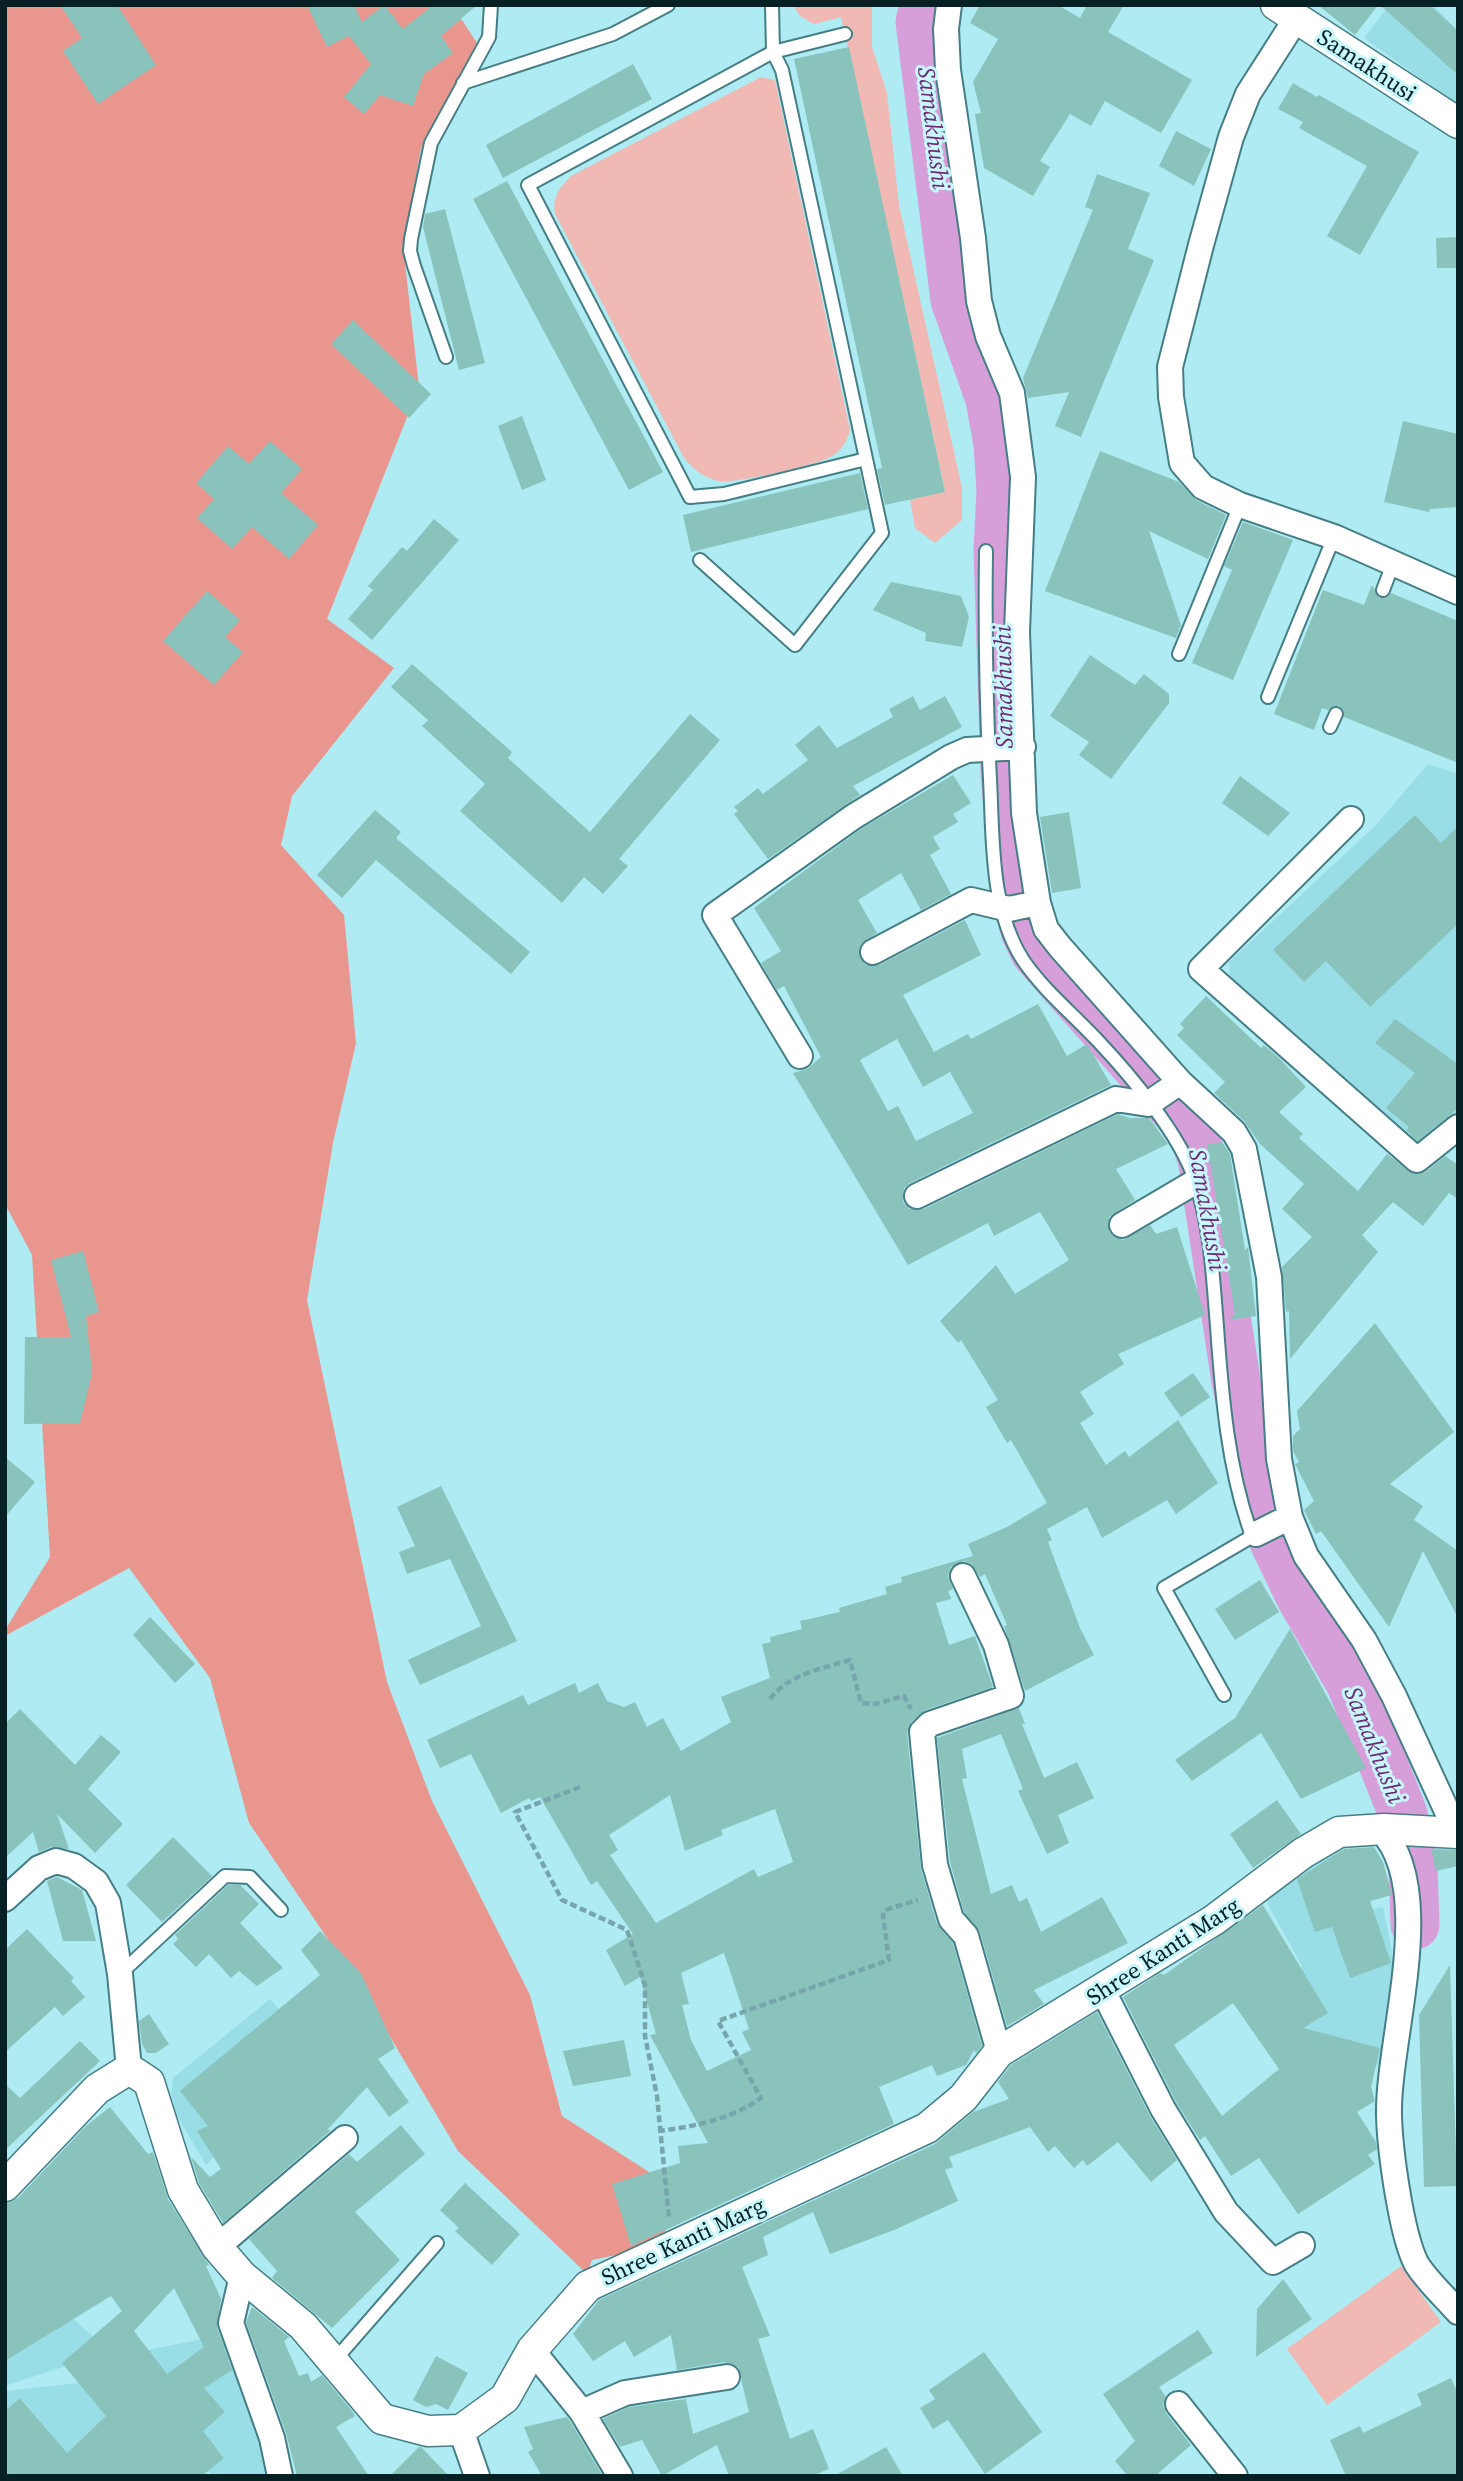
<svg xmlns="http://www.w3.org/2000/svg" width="1463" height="2481" font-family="'Source Serif 4',serif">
  <rect width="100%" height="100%" fill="#afebf2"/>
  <!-- built -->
  <path fill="#99dee6" d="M1389,5H1433L1458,31V105L1364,38Z
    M1428,764L1458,774V1119L1422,1150L1230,981L1229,962L1375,826Z
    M1338,1849L1361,1912L1383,1907L1392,1951L1396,1997L1383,2067L1335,2054L1296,2031L1274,1997L1302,1966L1261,1892L1317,1854Z
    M270,1999L305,2040L238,2131L206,2165L176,2114L171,2094L173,2078Z
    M5,2260L103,2345L90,2358L5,2386Z
    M232,2333L275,2476H212L208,2471L224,2457L203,2431L64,2476L49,2432L21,2398L5,2411V2391L79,2383L110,2361L148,2350Z"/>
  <!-- green -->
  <path fill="#f1b9b3" d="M793,5H872V47L887,93L899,205L962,488V520L935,543L915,528L910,499L945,491L841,17L814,24L800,16Z
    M761,77L775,80L850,430C847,443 839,454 826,459C810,466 734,484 718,481C703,477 692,469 683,456L555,214C552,198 559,188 571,176Z
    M1401,2266L1441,2322L1327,2405L1287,2349Z"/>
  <!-- forest -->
  <path fill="#e9968e" d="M5,5H452L477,43L421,148L403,246L419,387L327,619L394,668L292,796L281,845L344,915L356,1043L333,1143L307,1300L387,1682L432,1801L530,1995L562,2116L649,2172L669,2244L592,2260L587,2274L458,2151L361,1988L249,1823L210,1678L129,1568L5,1636V1630L50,1557L32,1255L5,1204Z"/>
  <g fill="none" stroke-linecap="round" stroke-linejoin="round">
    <!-- river -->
    <path stroke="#d79fd9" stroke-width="49" d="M924,5L920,22L955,300L990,399L998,444L1001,491L998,550L1005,772L1015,891L1025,931L1035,952L1192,1129L1202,1159L1236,1381L1266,1525L1300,1596L1351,1684L1403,1814L1413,1869L1415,1925"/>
  </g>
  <!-- building -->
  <path fill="#89c3bb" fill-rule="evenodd" d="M60,5H117L156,65L98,104L63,51L82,38Z
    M307,5H354L362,22L384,5L403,29L433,5H477L441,36L453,53L424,74L413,106L380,95L364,114L344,97L371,64L349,36L327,47Z
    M980,5H1058L1080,18L1087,5H1124L1108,32L1192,80L1161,133L1105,101L1091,126L1070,114L1040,161L1050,167L1033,196L984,168L975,114L981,113L973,82L998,39L970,23Z
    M1318,5H1378L1355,35Z
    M1380,5H1430L1458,31V75Z
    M849,47L945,492L885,505L877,469L882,468L794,59Z
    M633,64L652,99L503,178L486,145Z
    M1293,83L1317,97L1319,95L1419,152L1360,255L1327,236L1367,166L1299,128L1303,122L1278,109Z
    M1176,131L1211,149L1194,186L1159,166Z
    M1097,174L1150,193L1128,249L1154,260L1081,437L1055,426L1069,392L1028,398L1023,378L1093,210L1085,207Z
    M507,181L663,472L629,490L473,199Z
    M445,209L485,363L459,370L423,227L425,214Z
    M1458,237V268H1437L1436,238Z
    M353,320L431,394L409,418L331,344Z
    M522,416L546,480L522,490L498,426Z
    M1403,421L1458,434V507L1430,509L1429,512L1384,502Z
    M270,441L302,469L281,493L318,525L289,559L252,527L232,549L197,518L214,499L196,483L228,446L249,464Z
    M1100,451L1179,482L1196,500L1226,515L1208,559L1149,531L1181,625L1176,638L1045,591Z
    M860,473L868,509L691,552L683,515Z
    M434,519L459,540L372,640L348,619L373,590L368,586L402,547L407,551Z
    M1243,522L1293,540L1233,680L1192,663L1232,570L1224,566Z
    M891,582L961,596L969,617L962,647L925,641L926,633L873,610Z
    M1372,585L1379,598H1385L1391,593L1458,621V763L1344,717L1343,710L1339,706L1328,710L1322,708L1314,730L1274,714L1323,590L1364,605Z
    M207,591L240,620L225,637L243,652L214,685L163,641Z
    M1090,655L1135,685L1144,674L1169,694V703L1111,779L1079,755L1089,742L1050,716Z
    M412,664L512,752L508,758L590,832L690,714L720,740L619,859L628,866L603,894L584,877L562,903L460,811L485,784L422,726L428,720L391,687Z
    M913,696L920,710L945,696L962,727L853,786L860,795L768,859L734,814L738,811L734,807L758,788L763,794L808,760L795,745L819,725L837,748L893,717L889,709Z
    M953,775L971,803L953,814L958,822L933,837L940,849L930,855L951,894L921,910L901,873L858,900L877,933L861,944L860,958L866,965H879L965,920L981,955L903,995L934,1052L968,1034L971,1039L1038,1004L1067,1056L1087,1044L1111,1085L910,1183L904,1188L903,1202L909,1209H924L1118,1114L1130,1118H1149L1168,1144L1116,1169L1135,1200L1109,1217V1232L1123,1240L1150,1225L1156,1234L1177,1227L1205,1315L1118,1354L1124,1364L1080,1392L1094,1414L1080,1423L1106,1465L1125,1451L1129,1457L1178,1420L1218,1483L1176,1514L1167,1500L1102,1538L1087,1507L1047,1529L1052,1540L1048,1542L1080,1628L1094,1655L1025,1691L1004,1626L1007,1625L985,1574L980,1577L972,1564L965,1561L951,1567L948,1576L953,1589L948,1591L951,1599L936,1603L949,1645L975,1636L993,1687L925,1710L911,1722L907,1733L921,1869L937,1924L953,1943L982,2046L976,2053L974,2050L966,2065L937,2076L932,2065L879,2087L894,2124L631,2246L612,2184L680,2163L678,2146L708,2143L650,2035L656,2034L640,1977L625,1986L606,1950L633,1934L597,1881L591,1885L540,1797L531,1801L529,1798L501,1813L471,1754L440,1768L427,1740L523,1695L528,1705L575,1683L579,1693L598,1683L607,1701L624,1707L635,1702L647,1727L663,1718L681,1751L731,1722L721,1697L770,1678L762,1644L771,1642L770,1637L802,1629L800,1621L840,1612L839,1608L887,1594L885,1587L902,1582L901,1577L973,1556L968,1544L1007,1527L1047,1503L1011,1440L1007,1443L986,1407L998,1400L961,1340L958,1343L940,1321L996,1265L1015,1294L1069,1260L1040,1212L994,1236L988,1223L908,1265L793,1073L807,1069L821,1057L784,986L777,990L761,963L781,951L754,908L861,829ZM897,1039L923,1087L950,1072L973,1113L916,1141L898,1106L888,1111L860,1060ZM670,1795L685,1851L723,1835L721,1830L775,1809L793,1862L758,1877L754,1869L656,1923L610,1855L618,1850L609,1835ZM724,1953L749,2029L742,2032L751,2050L707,2071L691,2040L682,2005L689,2004L681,1973Z
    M1240,776L1290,813L1268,836L1222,803Z
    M375,810L401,832L396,838L530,952L511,974L376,860L342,898L317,875Z
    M1069,812L1081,888L1052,893L1040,817Z
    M1415,815L1441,843L1458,826V924L1370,1007L1326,961L1304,982L1273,950Z
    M1206,996L1261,1048L1264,1045L1280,1059L1306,1087L1279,1112L1303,1134L1299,1138L1358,1191L1387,1154L1414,1174L1426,1172L1445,1156L1458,1165V1199L1449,1193L1423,1226L1393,1202L1362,1235L1378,1252L1290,1359L1289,1311L1286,1312L1282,1267L1312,1237L1282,1209L1304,1184L1260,1144L1244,1121L1214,1093L1225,1082L1177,1035L1184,1028L1180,1024Z
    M1395,1019L1458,1064V1108L1417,1141L1406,1130L1409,1127L1386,1108L1415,1073L1375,1043Z
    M1222,1142L1230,1154L1245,1250L1248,1247L1256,1316L1229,1320L1235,1314L1207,1144Z
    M83,1251L99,1312L86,1316L92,1373L80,1423L24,1424L25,1337H71L51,1260Z
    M1375,1323L1454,1432L1390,1484L1423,1506L1414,1520L1458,1551V1618L1423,1551L1389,1627L1321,1531L1316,1534L1304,1510L1314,1501L1295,1464L1299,1462L1293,1451V1436L1300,1429L1297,1411Z
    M1193,1373L1210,1397L1181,1417L1164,1393Z
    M5,1457L35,1482L5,1517Z
    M441,1486L517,1641L420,1685L408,1660L481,1626L450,1559L407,1574L399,1552L415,1546L397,1507Z
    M1260,1580L1279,1612L1235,1640L1215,1609Z
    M150,1617L195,1664L175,1683L133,1635Z
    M1290,1629L1366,1768L1301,1799L1261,1733L1192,1781L1175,1760L1235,1718Z
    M1019,1708L1025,1724H1022L1044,1778L1077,1762L1094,1798L1058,1815L1069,1843L1047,1854L1018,1791L1023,1789L1001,1734L962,1749L967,1778L962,1779L991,1894L1012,1885L1019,1902L1027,1898L1041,1932L1102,1897L1128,1943L1034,1990L1044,2004L1007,2026L980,1932L964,1912L950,1862L937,1738Z
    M20,1709L75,1765L101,1735L121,1752L88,1789L123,1824L95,1853L57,1814L69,1849L51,1847L39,1852L33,1832L5,1858V1724Z
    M1277,1800L1301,1834L1253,1868L1230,1834Z
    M173,1837L212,1876L218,1871L162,1922L126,1885Z
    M1374,1847L1383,1862L1392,1895L1370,1901L1391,1963L1350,1978L1332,1927L1315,1932L1297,1879L1344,1849Z
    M1431,1849L1458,1850V1866L1436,1871Z
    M57,1877L82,1890L96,1941H63L47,1881Z
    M228,1885H240L259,1904L240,1923L283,1968L257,1986L239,1971L231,1978L209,1954L196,1967L173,1944L178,1939L175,1935Z
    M1263,1905L1328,2013L1303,2028L1380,2048L1371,2087L1375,2101L1357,2112L1376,2142L1377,2149L1368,2155L1375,2164L1298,2214L1259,2158L1231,2176L1205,2136L1200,2140L1176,2102L1123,1997L1160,1973L1164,1975ZM1233,2003L1279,2069L1222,2116L1174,2045Z
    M27,1929L74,1978L71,1981L85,1997L63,2016L55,2007L5,2052V1950Z
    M320,1931L361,1973L395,2048L378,2059L409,2102L389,2117L367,2087L328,2129L330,2131L223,2223L199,2183L191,2157L210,2177L221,2169L197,2131L208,2126L180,2091L320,1975L301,1950Z
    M1450,1965L1457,2186L1424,2187L1419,2015Z
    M1097,2012L1150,2116L1177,2160L1151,2182L1118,2142L1087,2166L1083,2160L1074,2168L1055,2146L1048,2152L1030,2127L949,2157L953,2167L945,2170L958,2201L894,2230L830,2254L813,2212L763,2237L768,2255L742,2267L770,2336L758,2339L790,2439L813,2429L829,2469L812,2476H729L717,2445L662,2476L642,2440L620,2447L603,2419L629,2407L686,2399L693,2434L749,2412L738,2367L725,2362L677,2370L671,2335L634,2357L625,2341L593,2361L573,2334L599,2300L935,2144L973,2112L1009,2099L998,2082L1011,2065Z
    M149,2014L169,2044L156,2053H147L142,2044L139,2021Z
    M624,2040L631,2076L573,2086L563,2051Z
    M80,2041L100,2061L5,2150V2084L20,2098Z
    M110,2107L148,2154L153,2152L168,2199L209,2265L206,2266L221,2299L217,2327L232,2370L204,2388L225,2412L203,2431L224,2458L202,2476H5V2411L20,2398L67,2453L106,2416L62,2363L122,2311L111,2296L5,2361V2203L18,2198L86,2126ZM174,2288L204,2347L167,2374L134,2331Z
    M401,2125L425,2154L355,2212L400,2260L332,2328L272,2278L277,2271L249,2239L349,2154L357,2162Z
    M465,2183L520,2234L492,2265L455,2231L459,2228L440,2210Z
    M1283,2279L1312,2319L1256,2357L1257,2309Z
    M252,2307L289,2337L284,2341L299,2376L308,2373L311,2382L322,2375L352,2411L355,2416L336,2427L369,2476H297L286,2433L246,2322Z
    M1198,2330L1213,2353L1159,2387L1166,2397L1163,2405L1166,2413L1191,2445L1155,2476H1128L1115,2461L1135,2441L1103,2394Z
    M984,2352L1042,2432L985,2474L948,2420L933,2429L920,2408L935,2399L929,2390Z
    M436,2356L468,2373L448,2410L436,2404L426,2407L413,2400Z
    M1451,2378L1458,2394V2476H1346L1330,2440L1360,2426L1363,2433L1422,2405L1417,2394Z
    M567,2417L570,2421L603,2476H542L528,2452L533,2449L524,2427Z
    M419,2447H421L449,2476H390Z
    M886,2447L903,2476H834Z"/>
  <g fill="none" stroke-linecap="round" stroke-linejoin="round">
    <defs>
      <path id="service" d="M845,34L773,52L528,185L690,497L724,494L866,459
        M463,83L613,34L668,5
        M446,357L414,266L410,251L411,239L431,143L489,37L491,5
        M986,551C985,627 986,703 990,779C993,838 990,909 1023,960C1044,991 1074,1015 1099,1042C1132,1077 1180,1135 1195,1180C1211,1228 1213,1278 1217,1327C1222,1397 1228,1470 1252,1536
        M700,560L795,645L882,533L782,70L773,52L772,5
        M1383,590L1393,564
        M1179,654L1240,505
        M1268,697L1334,537
        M1330,727L1336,714
        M1224,1695L1164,1588L1256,1534
        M120,1974L225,1876L250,1877L281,1910
        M334,2361L437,2243"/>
      <path id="minor" d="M949,5L946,29L948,70L973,238L979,301L988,336L1012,393L1023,477L1017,632L1024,813L1038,903L1046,929L1060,947L1180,1082L1234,1132L1244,1149L1269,1277L1279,1459L1290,1517L1306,1556L1364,1640L1394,1696L1457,1833
        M1296,19L1248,94L1231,137L1201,245L1170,367L1171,397L1182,463L1203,487L1240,505L1334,537L1458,592
        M1351,819L1201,969L1417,1160L1458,1127
        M873,952L971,900L1009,909L1038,903
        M800,1056L715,915L853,817L951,757L967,750L1023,747
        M917,1196L1116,1099L1148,1104L1180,1082
        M1122,1225L1195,1182
        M1256,1534L1290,1517
        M963,1576L996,1645L1011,1696L930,1724L922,1732L935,1865L951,1919L966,1936L999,2052
        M1380,1829C1439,1889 1387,2040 1389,2116C1390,2150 1401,2233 1416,2263C1426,2280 1445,2297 1458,2312
        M5,1899L39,1868L56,1861L74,1866L96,1882L108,1903L120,1974L129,2069
        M1103,1991L1163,2109L1226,2212L1273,2262L1302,2245
        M217,2247L345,2138
        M242,2276L231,2323L272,2438L280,2476
        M532,2350L582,2412L620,2476
        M1178,2404L1235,2476
        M582,2412L625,2393L727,2377
        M461,2430L477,2476"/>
      <path id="tertiary" d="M1276,5L1458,123
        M5,2186L97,2089L129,2069L149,2082L183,2190L217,2247L242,2276L303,2326L382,2419L428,2431L461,2430L505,2398L532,2350L588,2286L927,2128L963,2098L999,2052L1214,1920L1303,1853L1339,1832L1384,1829L1458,1833"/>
    </defs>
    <!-- service casing -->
    <use href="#service" stroke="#457e85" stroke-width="16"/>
    <!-- minor casing -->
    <use href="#minor" stroke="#457e85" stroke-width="28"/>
    <!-- tertiary casing -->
    <use href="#tertiary" stroke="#457e85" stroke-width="33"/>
    <!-- path -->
    <path stroke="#76a6ac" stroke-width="4.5" stroke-dasharray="7 3.5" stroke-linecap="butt" d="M770,1699C789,1674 821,1669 850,1660L861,1703L875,1704L904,1696L911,1709
      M580,1787L515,1812L562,1900L627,1930L645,1985V2036L657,2096L669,2218
      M658,2131C693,2127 732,2119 761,2098L718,2021L889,1960L883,1916L885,1910L918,1900"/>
    <!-- service -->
    <use href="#service" stroke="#fff" stroke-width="12"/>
    <!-- minor -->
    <use href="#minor" stroke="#fff" stroke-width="24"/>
    <!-- tertiary -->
    <use href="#tertiary" stroke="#fff" stroke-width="30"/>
  </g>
  <g text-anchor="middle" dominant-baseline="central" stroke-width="6" stroke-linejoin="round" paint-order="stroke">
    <!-- street labels -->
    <g font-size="23" fill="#072023" stroke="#c7f6fb">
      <text transform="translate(1367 65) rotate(33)">Samakhusi</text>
      <text transform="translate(1163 1951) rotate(-33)">Shree Kanti Marg</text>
      <text transform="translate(683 2241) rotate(-25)">Shree Kanti Marg</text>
    </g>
    <!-- water labels -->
    <g font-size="24" font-style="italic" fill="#6e2b71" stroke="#c7f6fb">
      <text transform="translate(934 128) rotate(83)">Samakhushi</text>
      <text transform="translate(1003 687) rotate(-91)">Samakhushi</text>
      <text transform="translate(1208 1210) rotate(80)">Samakhushi</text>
      <text transform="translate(1375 1745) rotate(68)">Samakhushi</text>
    </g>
  </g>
  <!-- border -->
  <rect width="1463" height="2481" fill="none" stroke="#072023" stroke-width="14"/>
</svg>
